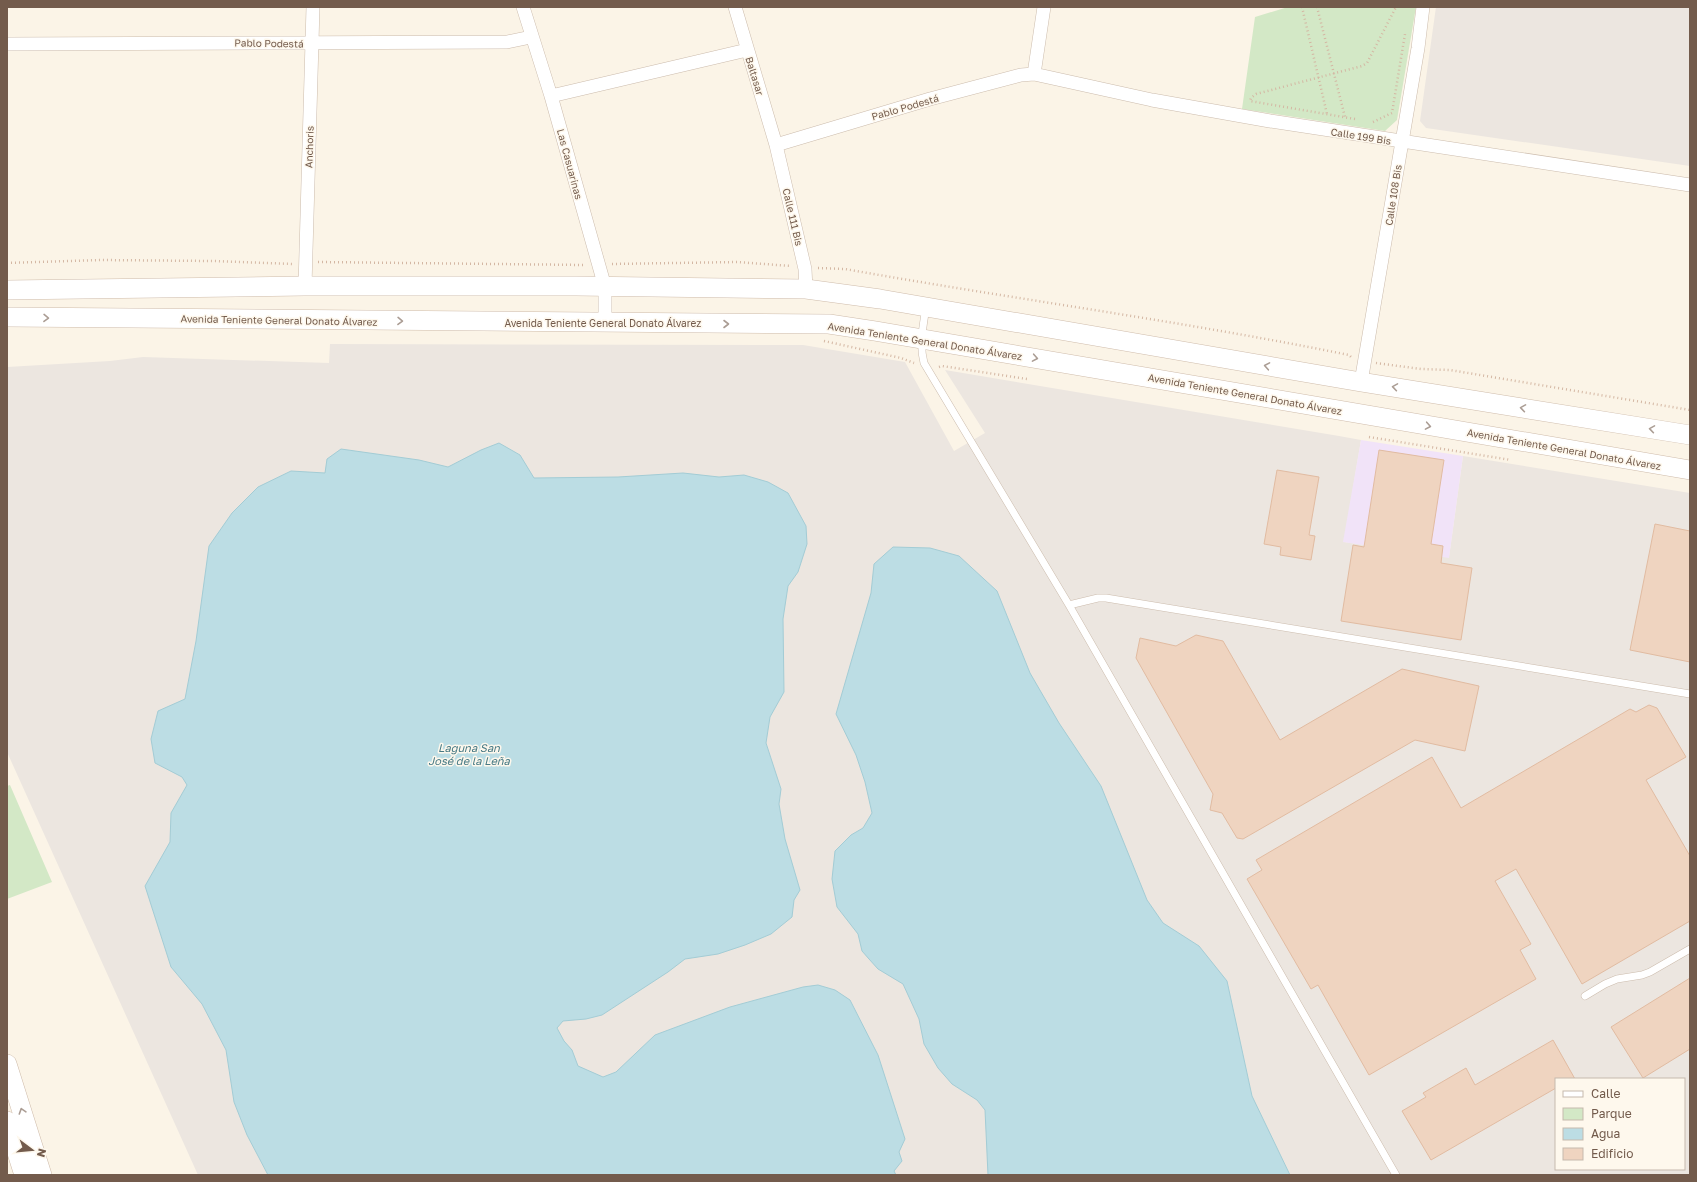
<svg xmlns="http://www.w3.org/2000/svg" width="1697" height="1182" font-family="'Golos Text',sans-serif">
  <rect width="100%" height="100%" fill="#fbf4e7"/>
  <!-- industrial -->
  <path fill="#ece6e0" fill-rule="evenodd" d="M1436,7H1690V166L1426,128L1420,121Z
    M330,344L803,345L905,362L954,451L985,433L945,370L1339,436L1361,440L1344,542L1449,557L1463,456L1690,493V1175H198L7,752V367L110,361L143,357L329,363ZM1556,1079H1684V1169H1556Z"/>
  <!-- education -->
  <path fill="#f1e3f8" d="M1361,440L1463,456L1449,558L1343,542Z"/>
  <!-- green -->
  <path fill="#d3e8c6" d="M1288,7H1416L1397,120L1385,131L1242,109L1255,17Z
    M10,785L52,882L7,899V786Z"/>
  <!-- water -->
  <path fill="#bcdde4" stroke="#a3ccd5" d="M499,443L520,455L534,478L618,477L683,473L719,477L744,475L768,482L788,493L806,526L807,544L798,572L788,586L783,619L784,692L770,717L766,743L781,789L779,804L785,839L800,890L794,900L792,917L771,934L745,945L718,954L685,959L668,972L602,1015L586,1019L563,1021L557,1028L564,1041L572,1050L578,1066L603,1077L616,1072L655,1035L730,1007L803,987L818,985L835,990L850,1000L878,1055L905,1139L899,1152L902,1161L894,1171L896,1175H268L247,1135L234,1102L226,1050L202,1004L171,967L145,886L170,842L171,813L187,785L182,777L155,763L151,739L158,711L185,699L196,641L209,546L232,513L258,487L291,471L325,473L327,459L341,449L419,460L448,467L481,450Z
    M893,547L930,548L959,556L997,591L1030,673L1059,723L1101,786L1147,900L1163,923L1199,946L1227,981L1252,1096L1290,1175H988L985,1110L977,1100L952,1084L938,1068L924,1044L919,1019L903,984L878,969L869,959L862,951L858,934L837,907L832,879L835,851L851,835L863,828L872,813L865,782L856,755L836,714L871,593L874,564Z"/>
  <!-- building -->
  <path fill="#efd4c0" stroke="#e1bba1" d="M1379,450L1444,460L1431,544L1443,546L1441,563L1472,568L1461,640L1341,621L1353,545L1364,547Z
    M1277,470L1319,477L1309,535L1315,536L1311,560L1280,555L1281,547L1264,544Z
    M1655,524L1690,531V662L1630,650Z
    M1196,635L1223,641L1280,740L1402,669L1479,686L1465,751L1415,740L1243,839L1237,838L1222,813L1210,810L1213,794L1136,658L1140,638L1176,646Z
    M1649,705L1657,708L1686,757L1646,780L1690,856V921L1582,984L1516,869L1495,881L1531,944L1520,950L1536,979L1369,1075L1318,985L1311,989L1247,879L1262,870L1256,860L1432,757L1461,808L1630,709L1636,712Z
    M1690,978V1049L1643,1078L1611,1027Z
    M1553,1040L1575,1079H1556V1088L1431,1160L1402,1111L1426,1097L1423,1093L1466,1068L1475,1085Z"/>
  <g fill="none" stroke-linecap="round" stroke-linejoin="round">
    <defs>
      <path id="service" d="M926,307C923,327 919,344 924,363L1069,605L1396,1175
        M1069,605L1098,598H1106L1690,694
        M1585,996L1605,984L1617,979L1642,975L1650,972L1690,949"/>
      <path id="minor" d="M523,7L551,96L605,287V324
        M735,7L776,145L805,269L806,289
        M7,44L507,42L531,37
        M1034,74L1044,7
        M551,96L747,50
        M776,145L930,99L1021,75L1034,74L1152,100L1270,121L1690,185
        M305,286L313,7
        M1361,382L1418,48L1423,7"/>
      <path id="secondary" d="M7,290L305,286H576L806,289L880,299L1361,382L1690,435
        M7,317L829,324L875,331L1690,470
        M7,1064L42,1175
        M7,1121L24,1175"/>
    </defs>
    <!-- service casing -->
    <use href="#service" stroke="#ccbcad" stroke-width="8"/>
    <!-- minor casing -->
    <use href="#minor" stroke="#ccbcad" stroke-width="14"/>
    <!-- secondary casing -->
    <use href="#secondary" stroke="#cfbcab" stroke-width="20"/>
    <!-- path -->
    <path stroke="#d4b7a3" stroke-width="2.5" stroke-dasharray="1 3" stroke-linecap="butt" d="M1302,7L1327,114
      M1317,7L1345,117
      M1355,119L1250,101L1251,98L1256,94L1362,66L1367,63L1396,7
      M1373,122L1392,113L1405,34
      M318,262L585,265
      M7,263L100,260L213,261L293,264
      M612,264L737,262L791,266
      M818,268L845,269C1013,299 1182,321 1349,355L1352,358
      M824,341L901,358L914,363
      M1376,363L1421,369L1450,370L1690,410
      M939,367L942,366L1027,379
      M1369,437L1511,460"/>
    <!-- service -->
    <use href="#service" stroke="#fff" stroke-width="7"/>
    <!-- minor -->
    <use href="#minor" stroke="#fff" stroke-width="13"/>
    <!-- secondary -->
    <use href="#secondary" stroke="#fff" stroke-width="19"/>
  </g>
  <!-- one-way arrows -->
  <defs><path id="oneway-chevron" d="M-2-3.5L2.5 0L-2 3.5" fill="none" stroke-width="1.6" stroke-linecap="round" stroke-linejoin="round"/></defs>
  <g stroke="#ab9d94">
    <use href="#oneway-chevron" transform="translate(46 318) rotate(1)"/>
    <use href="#oneway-chevron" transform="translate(400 321) rotate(1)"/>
    <use href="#oneway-chevron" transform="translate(726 324)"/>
    <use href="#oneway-chevron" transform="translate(1035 358) rotate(10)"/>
    <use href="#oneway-chevron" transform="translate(1267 366) rotate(-170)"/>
    <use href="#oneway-chevron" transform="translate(1395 387) rotate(-171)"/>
    <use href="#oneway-chevron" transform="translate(1523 408) rotate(-171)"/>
    <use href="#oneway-chevron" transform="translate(1428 426) rotate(10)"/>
    <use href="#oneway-chevron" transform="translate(1652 429) rotate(-171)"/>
    <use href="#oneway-chevron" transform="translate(22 1111) rotate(-108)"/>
  </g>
  <g text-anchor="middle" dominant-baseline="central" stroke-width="3" stroke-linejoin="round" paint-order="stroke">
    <!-- street labels -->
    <g font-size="10" fill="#735b4c" stroke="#fef8ed">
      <text transform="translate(269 43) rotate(1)">Pablo Podestá</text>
      <text transform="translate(755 76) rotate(73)">Baltasar</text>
      <text transform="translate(905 107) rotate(-16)">Pablo Podestá</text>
      <text transform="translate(1361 136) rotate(9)">Calle 199 Bis</text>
      <text transform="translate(309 147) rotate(-88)">Anchoris</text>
      <text transform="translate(570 164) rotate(75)">Las Casuarinas</text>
      <text transform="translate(1393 195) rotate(-81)">Calle 108 Bis</text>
      <text transform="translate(793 217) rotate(77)">Calle 111 Bis</text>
      <text transform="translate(279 320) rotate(1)">Avenida Teniente General Donato Álvarez</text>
      <text x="603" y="323">Avenida Teniente General Donato Álvarez</text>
      <text transform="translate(925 341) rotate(9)">Avenida Teniente General Donato Álvarez</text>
      <text transform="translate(1245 394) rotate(10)">Avenida Teniente General Donato Álvarez</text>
      <text transform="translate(1564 449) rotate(10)">Avenida Teniente General Donato Álvarez</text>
    </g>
    <!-- water labels -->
    <g font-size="11" font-style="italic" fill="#477a85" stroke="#fef8ed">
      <text x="469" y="747">Laguna San<tspan x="469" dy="13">José de la Leña</tspan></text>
    </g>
  </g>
  <!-- border -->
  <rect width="1697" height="1182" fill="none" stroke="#735b4c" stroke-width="16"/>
  <!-- legend -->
  <rect x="1555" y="1078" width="130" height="92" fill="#fef8ed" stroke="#c6b9ad"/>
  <rect x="1563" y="1091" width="20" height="6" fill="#ffffff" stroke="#c6b9ad"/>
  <text x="1591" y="1098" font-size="12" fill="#735b4c">Calle</text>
  <rect x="1563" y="1108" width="20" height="12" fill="#d3e8c6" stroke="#c6b9ad"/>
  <text x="1591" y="1118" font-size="12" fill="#735b4c">Parque</text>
  <rect x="1563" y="1128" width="20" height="12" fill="#bcdde4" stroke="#c6b9ad"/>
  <text x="1591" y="1138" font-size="12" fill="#735b4c">Agua</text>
  <rect x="1563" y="1148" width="20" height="12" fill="#efd4c0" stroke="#c6b9ad"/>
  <text x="1591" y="1158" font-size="12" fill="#735b4c">Edificio</text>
  <!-- north arrow -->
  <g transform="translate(32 1150) rotate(106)" stroke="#fef8ed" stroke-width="3" paint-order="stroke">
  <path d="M0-3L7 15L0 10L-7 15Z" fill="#735b4c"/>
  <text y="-6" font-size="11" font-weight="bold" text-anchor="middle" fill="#735b4c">N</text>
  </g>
</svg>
